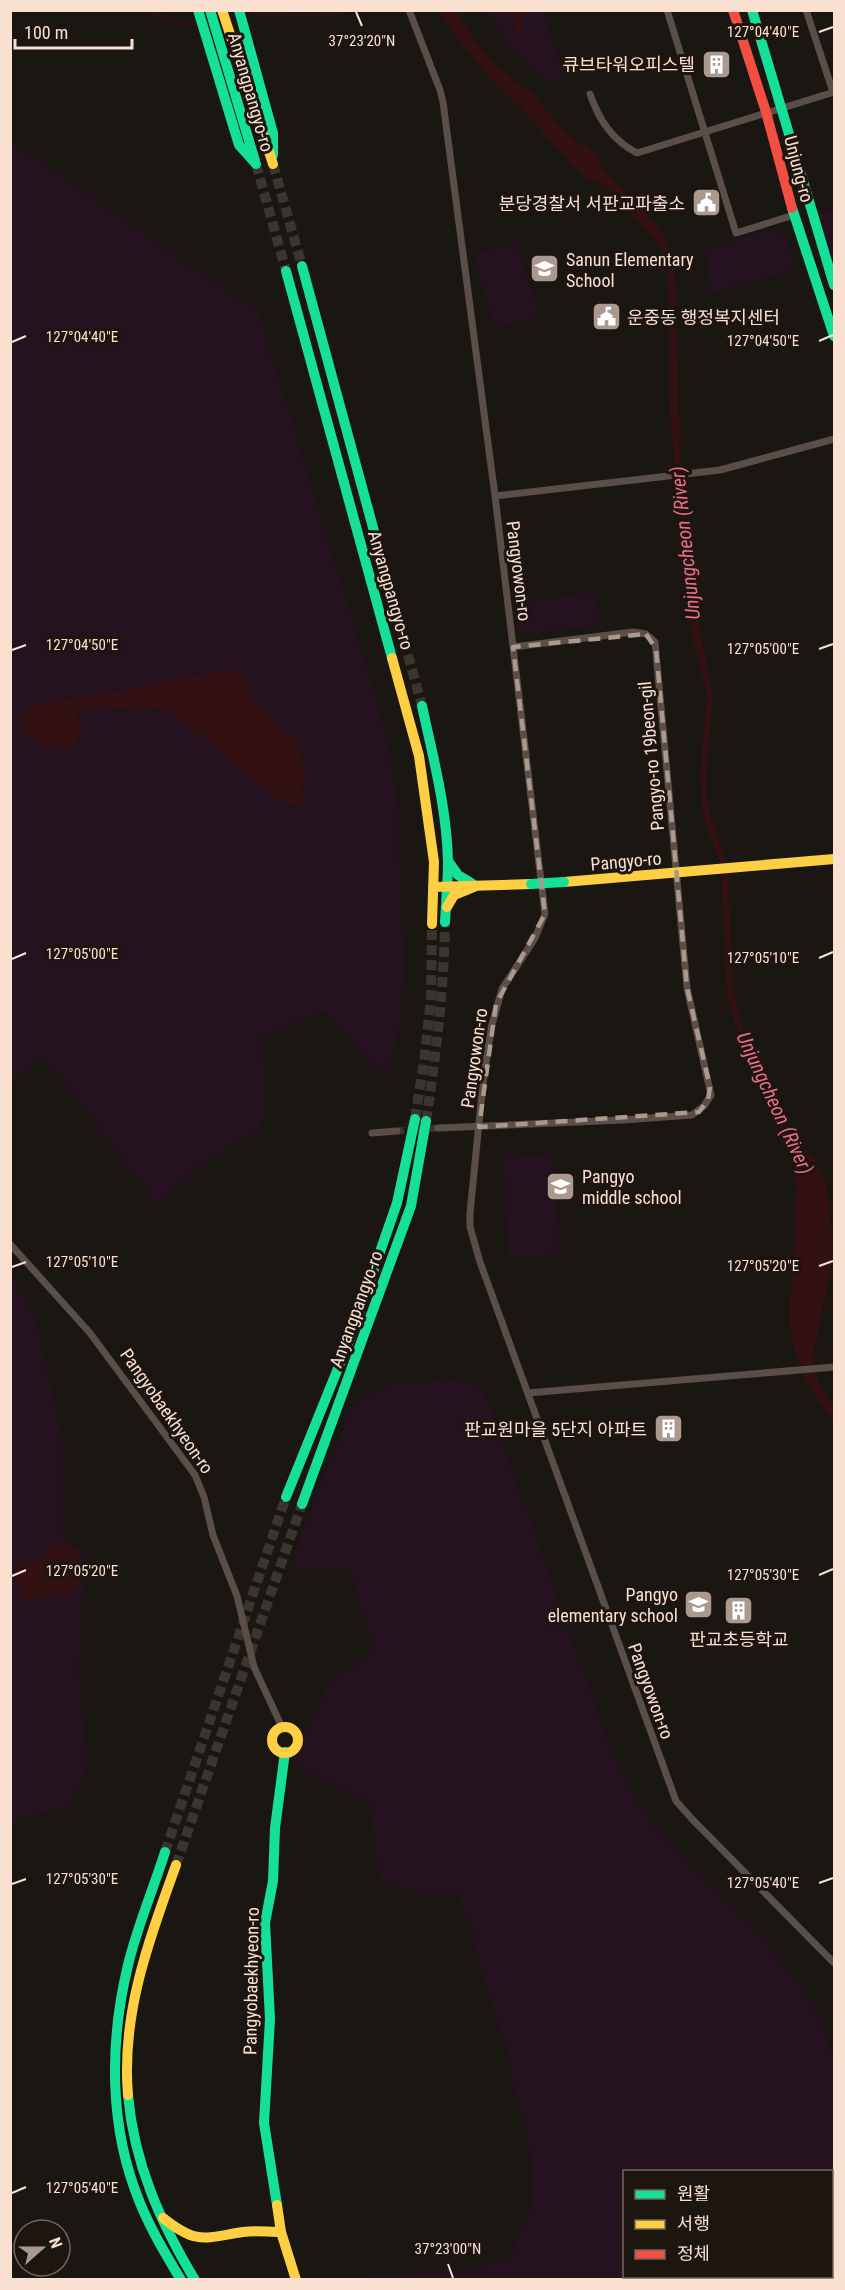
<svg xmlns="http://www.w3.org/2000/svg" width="845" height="2290" font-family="'Roboto Condensed','Noto Sans KR',sans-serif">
  <rect width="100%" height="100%" fill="#1a1612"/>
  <!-- green -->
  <path fill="#24131f" d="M484,11H543L565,78L550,84L544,81L511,48Z
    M11,141L259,313L384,724L397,793L404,959L401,1023L390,1066L376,1071L325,1011L262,1036L267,1111L257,1132L201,1165L158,1206L43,1056L11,1081Z
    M834,209V258L830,259L820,214Z
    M780,227L782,234L788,239L797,269L710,294L706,250Z
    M517,242L539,316L495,329L473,255Z
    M596,593L600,626L524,634L517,628L514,601Z
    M552,1155L560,1254L509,1259L503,1157Z
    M11,1278L35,1316L62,1436V1538L80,1549L89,1564L82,1595L79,1676L87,1764L70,1807L11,1821Z
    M445,1379L464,1381L482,1389L489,1404L613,1755L630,1789L650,1820L730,1908L770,1947L800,1986L822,2021L834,2060V2179L832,2184V2172H624V2276H815L816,2279H360L380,2276L465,2270L509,2258L532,2205L533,2171L525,2123L516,2098L507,2050L480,1967L472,1931L458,1894H422L380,1881L369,1803L336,1785L294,1765L295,1754L329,1681L375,1651L348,1568L292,1570L304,1526L349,1411L364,1396L388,1384Z"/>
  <!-- water -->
  <path fill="#331012" d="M438,11H457L472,37L488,57L507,75L531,92L560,126L577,142L587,145L597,154L604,170L642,208L662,233L673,257L676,286L680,455L693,560L700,630L713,697L706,777L707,798L712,820L728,867L733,989L745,1037L769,1094L794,1135L818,1164L827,1187L831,1226V1265L813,1357L819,1382L834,1409V1421L807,1385L794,1348L790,1326L789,1307L794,1268L796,1185L792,1156L745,1054L727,998L721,875L719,861L703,815L700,774L707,694L692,635L689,597L681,551L682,544L669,403V310L667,269L660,247L656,240L605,186L582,176L519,106L497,87L463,46Z
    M505,11H519C526,18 521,25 521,34L539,51L551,82L547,81L549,80L540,56L518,35L511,18Z
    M233,669C241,674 243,679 248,687C260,707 276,729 296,740L306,772L300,784L305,801L298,806L281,801L266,787L227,759L180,718L166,709L150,707L137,710L100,706L81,710L76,716L81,729L75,745L59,751L42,745L20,728L25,711L39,704L142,687L147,691L155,683Z
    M61,1542L78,1552C84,1570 80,1581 70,1596C52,1590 41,1601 24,1600C17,1586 13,1576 20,1562C38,1563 43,1557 53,1544Z"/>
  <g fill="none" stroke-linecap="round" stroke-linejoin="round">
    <!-- stream -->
    <path stroke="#331012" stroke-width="2" d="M145,10L183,23L197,21
      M244,12L310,16L355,10
      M10,13L23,10"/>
    <!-- street-tunnel -->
    <path stroke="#3b342f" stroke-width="7" stroke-dasharray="7 3.5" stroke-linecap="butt" d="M397,1131L438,1128"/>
    <!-- primary-tunnel -->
    <path stroke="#3b342f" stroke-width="10" stroke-dasharray="10 5" stroke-linecap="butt" d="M256,164L286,271
      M273,164L302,266
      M384,568L422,706
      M415,1119L424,1062L431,998L432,924
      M426,1121C436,1055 444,989 445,922
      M165,1852L286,1497
      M176,1865L302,1504"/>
    <!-- street -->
    <path stroke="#594e48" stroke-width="7" d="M409,10L440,90L443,102L495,496L545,914L535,938L502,989L491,1028L483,1083L470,1213V1227L480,1262L676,1801L692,1819L834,1963
      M667,10L736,233L794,215
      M806,10L833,92
      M590,94C599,120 612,140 637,153L834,92
      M495,496L720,470L834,439
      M438,1128L623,1120L692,1115L704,1106L711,1095L687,988L655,642L646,634L633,632L513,647
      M372,1133L397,1131
      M10,1244L90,1333L195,1475L204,1497L213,1535L237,1596L254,1667L282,1727
      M528,1393L834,1367"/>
    <!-- fast -->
    <path stroke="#16e098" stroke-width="10" d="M198,10L239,145L256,164
      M210,10L255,161
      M239,10L273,133V155
      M752,10L834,285
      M792,208L834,336
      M302,266L384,568
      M286,271L392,658
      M422,706C433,757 447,809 448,862C448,882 446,902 445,922
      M448,861L458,875L476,886
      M286,1497L349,1341L397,1203L415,1119
      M302,1504L411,1206L426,1121
      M165,1852C153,1890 137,1927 128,1965C109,2044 109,2128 140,2203C151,2230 166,2255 181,2280
      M128,2095C134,2163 160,2222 195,2280
      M277,2205L264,2123L270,2019L265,1923L273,1881L275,1828L285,1752"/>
    <!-- slow -->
    <path stroke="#ffcf43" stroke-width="10" d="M222,10L273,164
      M392,658L419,756L434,862L432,924
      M564,882L834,859
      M433,887L531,884
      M447,907L454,895L476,886
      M272 1740a13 13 0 1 1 26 0a13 13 0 1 1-26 0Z
      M128,2095C121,2014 149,1940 176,1865
      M277,2205L281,2232L296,2280
      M163,2218C197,2245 204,2238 243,2232C255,2230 268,2232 281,2232"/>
    <!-- jam -->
    <path stroke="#f24e42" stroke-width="10" d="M733,10L766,112L792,208"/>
    <!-- fast-bridge -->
    <path stroke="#16e098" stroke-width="10" d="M531,884L564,882"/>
  </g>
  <!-- marked area -->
  <path fill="none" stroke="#ab998e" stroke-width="4.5" stroke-dasharray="12 8" stroke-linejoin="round" d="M646,634L656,649L687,988L710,1087L708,1100L699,1112L479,1127L496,1004L545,914L513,647Z"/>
  <!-- ticks -->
  <path fill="none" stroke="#f9e0d1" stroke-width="2" d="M356,12L362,26M819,32L833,27M819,341L833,335M12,342L26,336M819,649L833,644M12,650L26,645M819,958L833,952M12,959L26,953M819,1266L833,1261M12,1267L26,1262M819,1575L833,1569M12,1576L26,1570M819,1883L833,1878M12,1884L26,1879M12,2193L26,2187M448,2264L453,2278"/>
  <!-- icons -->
  <defs>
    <symbol id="building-square" viewBox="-11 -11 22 22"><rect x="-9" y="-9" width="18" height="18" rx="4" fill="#ab998e" stroke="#1d150f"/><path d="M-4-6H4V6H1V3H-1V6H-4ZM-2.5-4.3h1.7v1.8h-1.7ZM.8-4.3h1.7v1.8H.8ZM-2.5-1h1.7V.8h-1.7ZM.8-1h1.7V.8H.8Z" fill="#fff"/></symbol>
    <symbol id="civic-square" viewBox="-11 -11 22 22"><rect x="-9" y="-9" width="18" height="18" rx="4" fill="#ab998e" stroke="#1d150f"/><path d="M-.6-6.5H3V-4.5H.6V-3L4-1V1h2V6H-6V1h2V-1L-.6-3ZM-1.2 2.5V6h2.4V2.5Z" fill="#fff"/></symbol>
    <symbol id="school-square" viewBox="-11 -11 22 22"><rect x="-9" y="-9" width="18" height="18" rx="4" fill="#ab998e" stroke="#1d150f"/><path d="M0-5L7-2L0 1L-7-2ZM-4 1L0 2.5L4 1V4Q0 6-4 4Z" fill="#fff"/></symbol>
  </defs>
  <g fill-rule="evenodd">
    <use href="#building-square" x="700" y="48" width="33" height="33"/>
    <use href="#civic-square" x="690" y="186" width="33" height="33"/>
    <use href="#school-square" x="528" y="252" width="33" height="33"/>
    <use href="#civic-square" x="590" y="300" width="33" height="33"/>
    <use href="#school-square" x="544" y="1170" width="33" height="33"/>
    <use href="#building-square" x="652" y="1412" width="33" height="33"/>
    <use href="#school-square" x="682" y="1588" width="33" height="33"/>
    <use href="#building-square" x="722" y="1594" width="33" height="33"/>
  </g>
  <g text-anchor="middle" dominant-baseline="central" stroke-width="6" stroke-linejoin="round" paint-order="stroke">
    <!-- poi labels -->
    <g font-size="18" fill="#f9e0d1" stroke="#1d150f" text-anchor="end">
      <text x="695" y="64">큐브타워오피스텔</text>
      <text x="685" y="203">분당경찰서 서판교파출소</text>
      <text x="566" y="259" text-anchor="start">Sanun Elementary<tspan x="566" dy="21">School</tspan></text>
      <text x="627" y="317" text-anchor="start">운중동 행정복지센터</text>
      <text x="582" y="1176" text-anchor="start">Pangyo<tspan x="582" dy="21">middle school</tspan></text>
      <text x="647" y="1429">판교원마을 5단지 아파트</text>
      <text x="678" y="1594">Pangyo<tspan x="678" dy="21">elementary school</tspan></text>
      <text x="739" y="1639" text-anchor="middle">판교초등학교</text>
    </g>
    <!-- street labels -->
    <g font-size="18" fill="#f9e0d1" stroke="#1d150f">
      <text transform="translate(251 92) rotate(74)">Anyangpangyo-ro</text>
      <text transform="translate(799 169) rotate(75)">Unjung-ro</text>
      <text transform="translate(519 571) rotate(83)">Pangyowon-ro</text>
      <text transform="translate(391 590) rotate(74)">Anyangpangyo-ro</text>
      <text transform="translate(651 756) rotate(-95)">Pangyo-ro 19beon-gil</text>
      <text transform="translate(626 861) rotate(-5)">Pangyo-ro</text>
      <text transform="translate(474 1058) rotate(-82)">Pangyowon-ro</text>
      <text transform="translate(356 1309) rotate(-70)">Anyangpangyo-ro</text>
      <text transform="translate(167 1411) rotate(55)">Pangyobaekhyeon-ro</text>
      <text transform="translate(651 1691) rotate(70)">Pangyowon-ro</text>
      <text transform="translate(251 1981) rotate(-89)">Pangyobaekhyeon-ro</text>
    </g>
    <!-- water labels -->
    <g font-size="20" font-style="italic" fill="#eb6c8d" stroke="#1d150f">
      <text transform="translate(685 543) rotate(-96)">Unjungcheon (River)</text>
      <text transform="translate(775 1103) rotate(65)">Unjungcheon (River)</text>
    </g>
  </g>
  <g font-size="15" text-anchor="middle" fill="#f9e0d1" stroke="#1d150f" stroke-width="6" stroke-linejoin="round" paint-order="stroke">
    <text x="763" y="37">127°04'40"E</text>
    <text x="362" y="46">37°23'20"N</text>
    <text x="82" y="342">127°04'40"E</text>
    <text x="763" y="346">127°04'50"E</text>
    <text x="82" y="650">127°04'50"E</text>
    <text x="763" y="654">127°05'00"E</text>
    <text x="82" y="959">127°05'00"E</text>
    <text x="763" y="963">127°05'10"E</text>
    <text x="82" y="1267">127°05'10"E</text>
    <text x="763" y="1271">127°05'20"E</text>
    <text x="82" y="1576">127°05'20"E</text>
    <text x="763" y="1580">127°05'30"E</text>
    <text x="82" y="1884">127°05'30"E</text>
    <text x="763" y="1888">127°05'40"E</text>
    <text x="82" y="2193">127°05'40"E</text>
    <text x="448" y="2254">37°23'00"N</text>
  </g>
  <!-- border -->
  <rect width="845" height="2290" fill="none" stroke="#f9e0d1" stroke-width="24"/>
  <!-- legend -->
  <rect x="623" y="2170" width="210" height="108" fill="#1d150f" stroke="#75665d" stroke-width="1.5"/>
  <rect x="635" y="2190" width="30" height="9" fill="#16e098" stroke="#75665d" stroke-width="1.5"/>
  <text x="677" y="2200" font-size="18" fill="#f9e0d1">원활</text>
  <rect x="635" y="2220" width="30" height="9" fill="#ffcf43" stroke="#75665d" stroke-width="1.5"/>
  <text x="677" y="2230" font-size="18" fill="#f9e0d1">서행</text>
  <rect x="635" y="2250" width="30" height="9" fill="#f24e42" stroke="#75665d" stroke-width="1.5"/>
  <text x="677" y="2260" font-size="18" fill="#f9e0d1">정체</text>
  <!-- north arrow -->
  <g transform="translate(42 2248) rotate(69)"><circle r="28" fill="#1d150f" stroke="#75665d" stroke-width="1.5"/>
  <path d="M0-4.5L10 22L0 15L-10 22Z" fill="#ab998e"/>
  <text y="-9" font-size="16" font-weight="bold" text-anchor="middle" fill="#f9e0d1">N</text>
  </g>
  <!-- scale -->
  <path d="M15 39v9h117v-9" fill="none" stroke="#f9e0d1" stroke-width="3"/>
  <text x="24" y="39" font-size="18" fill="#f9e0d1" stroke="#1d150f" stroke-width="4.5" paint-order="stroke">100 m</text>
</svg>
